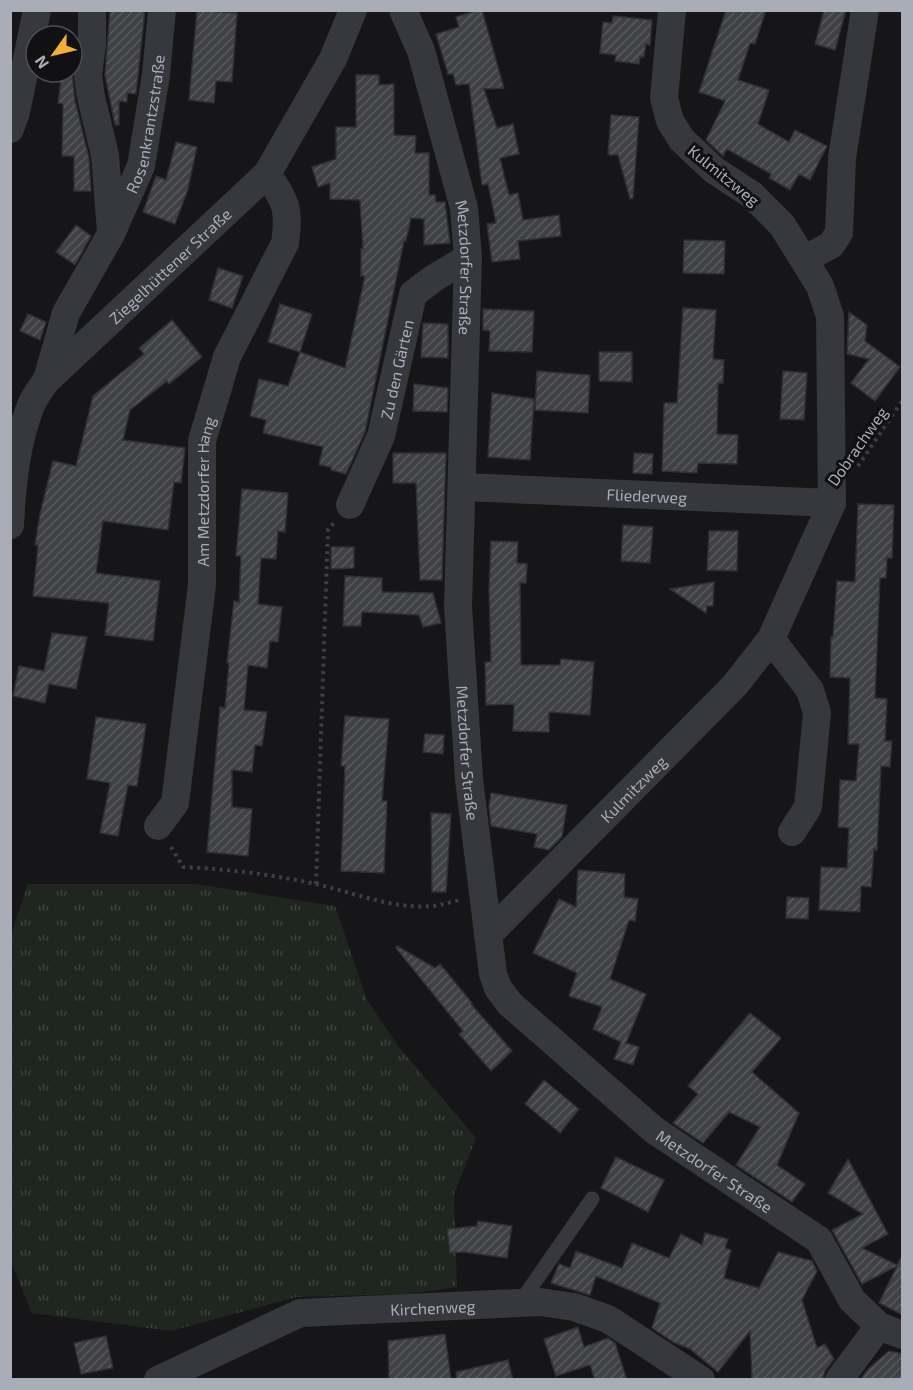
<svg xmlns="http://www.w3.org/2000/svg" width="913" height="1390" font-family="'Exo 2',sans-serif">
  <defs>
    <pattern id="grass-tufts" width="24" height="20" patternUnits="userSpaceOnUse" patternTransform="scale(1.5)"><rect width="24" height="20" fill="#1e261f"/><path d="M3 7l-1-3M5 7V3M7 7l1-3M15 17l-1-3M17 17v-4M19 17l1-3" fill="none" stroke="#3c433d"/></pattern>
    <pattern id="building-hatch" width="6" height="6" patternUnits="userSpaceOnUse" patternTransform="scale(1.5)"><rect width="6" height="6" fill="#404145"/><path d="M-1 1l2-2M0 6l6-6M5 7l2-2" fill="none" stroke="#595a5e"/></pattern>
  </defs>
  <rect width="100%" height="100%" fill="#161618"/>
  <!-- grass -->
  <path fill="url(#grass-tufts)" d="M28,884H195L335,906L367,1000L398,1046L476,1138L454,1194L457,1287L408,1294L297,1297L171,1331L32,1313L11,1262L10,938Z"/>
  <!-- building -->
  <path fill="url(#building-hatch)" stroke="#303034" stroke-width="1.5" d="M110,10H145L136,94L127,93V102L119,101V125H115L105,75Z
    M197,10L237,13L232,82L216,81L214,103L189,100Z
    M478,10H482L504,88L484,89L497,128L513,124L519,154L500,158L509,195L518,193L523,220L559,215L561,236L518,241L520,259L492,262L487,224L496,223L488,184L482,185L469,84L456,85L453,74H448L436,34L459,27L456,17Z
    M726,10H766L755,44L750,43L738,80L769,90L758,124L789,142L795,130L827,146L810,180L799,174L790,190L769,178L771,174L727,149L723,156L706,140L725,101L699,92Z
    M824,10H846L835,50L815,44Z
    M613,16L652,20L650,45L646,44L644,57H640L639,64L615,61L616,55L600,53L603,22L612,23Z
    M62,72H72L75,101L89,158L91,191H74V156H62L63,104L58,103Z
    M356,75H379V85L394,84V135L416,136L415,153H429V195H435L436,202H445L450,243L424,245V219L411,218L406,241H404L365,432L346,474L331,470V467L319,465L323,447L263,433L266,420L250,416L259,379L288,386L300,352L345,368L365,276H361V249H363L360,200L330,199V183L318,187L312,167L336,159V127H356Z
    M611,115L639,117L633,198L630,199L618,155H608Z
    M176,142L197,147L188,189L175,224L143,212L156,176L166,180Z
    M76,225L91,236L75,265L56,252Z
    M684,240L725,241L724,274L683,273Z
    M218,268L243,276L232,308L209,300Z
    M280,304L312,314L300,352L268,342Z
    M683,308L716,310L713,359L724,360L723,383H718L717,434L738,435L737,464L698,463L697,473L662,471L664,403H677Z
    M483,309L534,311L532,352L489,351L490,331L483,330Z
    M849,312L867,325L865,341L900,367L875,401L851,383L869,359L847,354Z
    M28,314L46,322L40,340L20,331Z
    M172,320L202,357L169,384L167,381L130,410L123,440L185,448L181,483L174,482L168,530L103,521L96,573L160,581L153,641L105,635L109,603L33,596L38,545H35L40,514L53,461L76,466L93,396L144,354L139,348Z
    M423,323L448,324V358L421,357Z
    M599,352H632V382L599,381Z
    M537,371L590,375L588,413L535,410Z
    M783,371L807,373L804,420L780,419Z
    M414,384L448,388L447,412L413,411Z
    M492,393L534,399L530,460L488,457Z
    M393,453H446L442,580H420L416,483H393Z
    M634,453L653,454L652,474L633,473Z
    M242,489L288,493L285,532L278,531L276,559L261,558L258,604L282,607L278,642L270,641L267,668L248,665L244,710L267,712L262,746L255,745L252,772L232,770V807L252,809L248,856L207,852L220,707L225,708L229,663H227L234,601L239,602L241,556H236Z
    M858,504L894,505L892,558H887L886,578H880L875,698L887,699L885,741H892L890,767L881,766L877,850L874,849L871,887L861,886L860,912L819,910L821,867L847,868L849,828L838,827L840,780L856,781L859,744H848L850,678L830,677L831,637H833L837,581L855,582Z
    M623,525L653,527L650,563L621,561Z
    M709,531H738L737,571L707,570Z
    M491,541L518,542L517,563L527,564L526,583H520L521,665H560L561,659L594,662L590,715L549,712V732L513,731L514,704L486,705L485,662H491L489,589Z
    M331,547H354V568L331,569Z
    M345,576L382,578V592L433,593L441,623L423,627L419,615L362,612L361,626H343Z
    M714,582L713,606H707L706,613L670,589Z
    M52,633L87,637L76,689L49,684L45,703L13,696L19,666L44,671Z
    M345,716L389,719L382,801H387L384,873L341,871L345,766H341Z
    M96,717L146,724L137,786L128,785L118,836L100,833L110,783L87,779Z
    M425,734L444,735L443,754L423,752Z
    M491,793L567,805L562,837L549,850L534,847L537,834L491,826L489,806Z
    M431,813L451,814L446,892H432Z
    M578,870L625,874L624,897L638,899L635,921L629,920L610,979L646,994L626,1043L639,1047L633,1065L614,1059L621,1042L593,1029L602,1007L569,996L577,973L533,953L559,899L576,907Z
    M787,897L809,898L808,919L786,918Z
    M397,946L435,968L440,964L472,1003L471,1004L512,1051L491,1071L459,1034L463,1031L396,948Z
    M750,1013L781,1038L752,1072L799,1113L777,1165L805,1184L792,1202L736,1165L760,1127L729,1112L703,1143L673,1123L698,1094L688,1086Z
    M544,1080L579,1109L560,1133L525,1104Z
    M616,1157L664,1180L648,1212L601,1188Z
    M848,1159L888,1234L862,1248L897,1265L903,1254V1315L879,1303L897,1266L862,1284L832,1230L863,1214L828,1193Z
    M478,1221L512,1226L507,1258L464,1252L450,1253L447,1229L477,1226Z
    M705,1233L728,1239L725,1248L731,1250L724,1278L759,1288L778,1252L812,1261L817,1271L802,1300L817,1348L825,1344L834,1359L825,1371L823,1379L752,1380L750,1331L718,1372L690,1349L673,1342L652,1328L660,1303L596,1276L590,1295L551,1283L559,1264L570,1268L576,1251L622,1268L632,1243L669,1258L681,1234L702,1245Z
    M578,1327L584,1347L608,1338L615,1343L627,1380H595L590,1365L556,1376L544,1339Z
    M445,1334L451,1380H389L388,1341Z
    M106,1336L113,1368L81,1374L74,1343Z
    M889,1351L903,1354V1380H860L869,1368Z
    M508,1360L513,1380H457L456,1372Z"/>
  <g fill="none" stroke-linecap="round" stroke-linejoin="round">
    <!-- path -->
    <path stroke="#3d3f44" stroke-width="4" stroke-dasharray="3 4.5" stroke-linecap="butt" d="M858,466L902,401
      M171,847L183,867C227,869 268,874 311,883C350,891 393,910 433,906C442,905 451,902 460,900
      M316,884L328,529L334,523"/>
    <!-- lane -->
    <path stroke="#37383d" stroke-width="15" d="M520,1303L592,1199"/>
    <!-- street -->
    <g stroke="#37383d" stroke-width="28">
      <path d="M92,10V44L88,75L91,97L105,155L111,232"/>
      <path id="s1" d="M403,10L421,51L464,208L468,258L458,606L469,779L493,974L498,988L510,1004L654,1130L819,1240L852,1300L879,1326L902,1335"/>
      <path d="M10,129L16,112L37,10"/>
      <path d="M805,259L831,245L839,233L842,158L865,10"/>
      <path id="s2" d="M47,379L66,313L111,234L141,166L156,75L162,10"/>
      <path id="s3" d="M463,487L832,503"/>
      <path id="s4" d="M350,505L381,436L413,294L434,278L468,258"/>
      <path id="s5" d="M10,525C12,485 16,443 31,405C35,396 41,388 46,381L267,174L333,59L353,10"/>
      <path d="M771,639L810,690L817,713L808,807L792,832"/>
      <path id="s6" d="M158,826L175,803L202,585V441L227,357L285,243C290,209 286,202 267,174"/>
      <path id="s7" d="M488,935L735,685L771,639L832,503L830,316L820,286L782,225L752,195L714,170L682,140L670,121L664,98L672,10"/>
      <path id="s8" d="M158,1380L300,1313L540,1302L574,1307L608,1319L701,1380"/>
      <path d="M839,1380L879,1326"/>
    </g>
  </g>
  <g text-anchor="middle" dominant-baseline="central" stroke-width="6" stroke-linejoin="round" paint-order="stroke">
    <!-- street labels -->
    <g font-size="16" fill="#a8adb8" stroke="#111113">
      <text stroke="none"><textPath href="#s2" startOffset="276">Rosenkrantzstraße</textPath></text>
      <text transform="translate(724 175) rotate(39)">Kulmitzweg</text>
      <text stroke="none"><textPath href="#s5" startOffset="320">Ziegelhüttener Straße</textPath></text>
      <text stroke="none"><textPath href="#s1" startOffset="267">Metzdorfer Straße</textPath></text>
      <text stroke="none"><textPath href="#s4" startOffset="144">Zu den Gärten</textPath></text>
      <text transform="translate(857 446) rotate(-55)">Dobrachweg</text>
      <text stroke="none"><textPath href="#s6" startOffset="342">Am Metzdorfer Hang</textPath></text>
      <text stroke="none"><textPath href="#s3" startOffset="184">Fliederweg</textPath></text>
      <text stroke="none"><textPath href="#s1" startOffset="753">Metzdorfer Straße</textPath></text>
      <text stroke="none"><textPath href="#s7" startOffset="206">Kulmitzweg</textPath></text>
      <text stroke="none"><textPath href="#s1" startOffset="1275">Metzdorfer Straße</textPath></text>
      <text stroke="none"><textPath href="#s8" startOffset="290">Kirchenweg</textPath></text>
    </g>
  </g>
  <!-- border -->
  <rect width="913" height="1390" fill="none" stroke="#a8adb8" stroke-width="24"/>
  <!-- north arrow -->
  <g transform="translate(54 54) rotate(236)"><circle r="28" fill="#111113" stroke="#4d4f55" stroke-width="1.5"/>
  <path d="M0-4.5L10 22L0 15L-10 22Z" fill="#f2b134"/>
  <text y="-9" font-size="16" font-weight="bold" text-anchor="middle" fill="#a8adb8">N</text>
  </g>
</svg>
